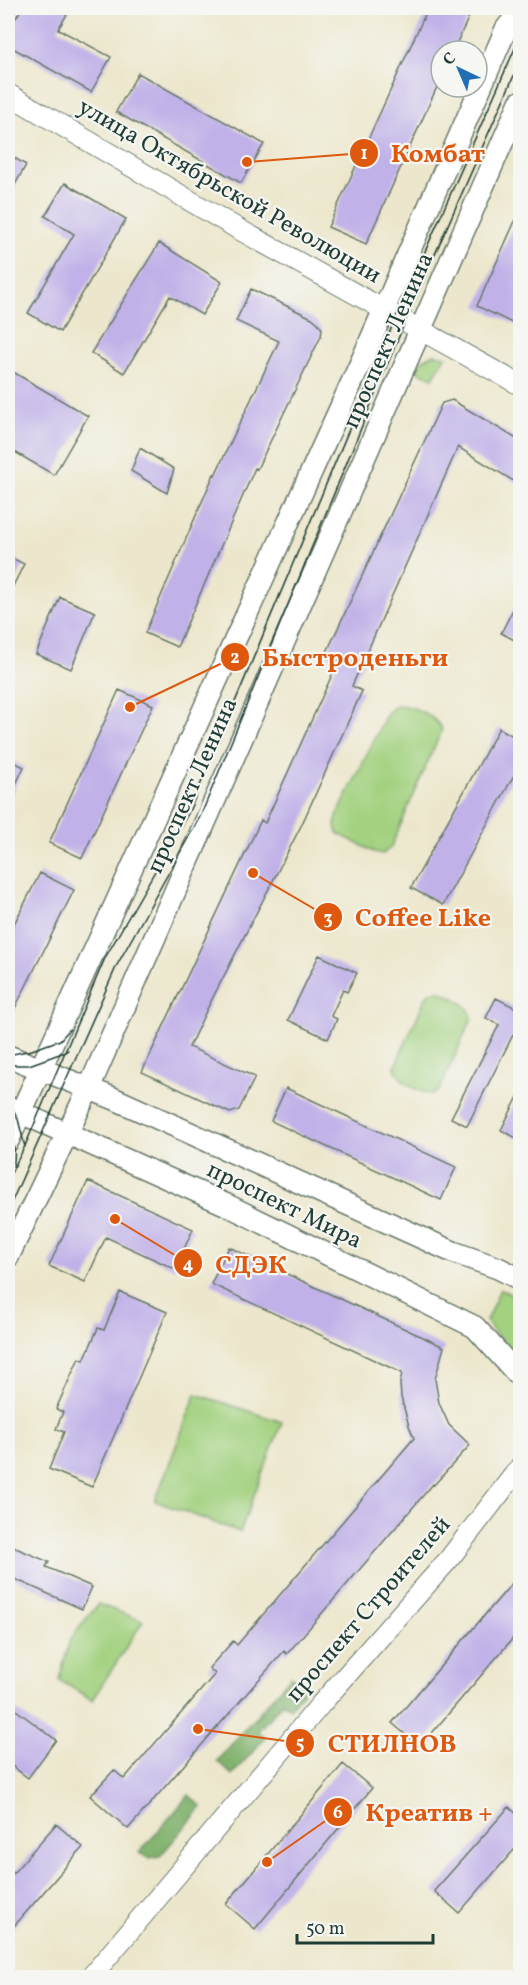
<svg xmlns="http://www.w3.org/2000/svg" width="528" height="1985" font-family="Vollkorn,serif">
  <rect width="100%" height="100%" fill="#f6f6f2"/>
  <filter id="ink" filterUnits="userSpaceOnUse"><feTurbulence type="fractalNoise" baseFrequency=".0167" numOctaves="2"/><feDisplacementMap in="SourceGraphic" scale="12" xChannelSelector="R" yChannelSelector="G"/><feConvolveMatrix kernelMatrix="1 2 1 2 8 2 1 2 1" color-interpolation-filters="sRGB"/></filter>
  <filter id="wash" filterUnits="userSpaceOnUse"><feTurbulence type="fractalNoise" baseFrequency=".008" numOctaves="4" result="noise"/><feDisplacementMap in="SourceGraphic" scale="24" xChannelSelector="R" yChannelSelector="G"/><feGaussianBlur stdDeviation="1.35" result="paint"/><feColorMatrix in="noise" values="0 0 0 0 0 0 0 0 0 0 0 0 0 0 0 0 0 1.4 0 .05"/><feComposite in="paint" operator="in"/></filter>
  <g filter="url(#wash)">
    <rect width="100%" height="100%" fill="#ece7cc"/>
    <!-- green -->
    <path fill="#a2d17f" stroke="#60875a" stroke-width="1.5" d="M434,354L446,356L433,378L417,371L421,361Z
      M397,705C413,706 433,714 442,729L391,847L383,854L374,852L337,833L335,825L337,816L387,713Z
      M440,991C451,997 471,1004 472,1018L440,1089L436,1093L431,1094C416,1091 398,1082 395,1066L426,997L430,992Z
      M500,1289L520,1299V1351L515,1361L486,1321Z
      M196,1394L282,1422L240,1532L155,1501Z
      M98,1604L143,1621L92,1700L59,1680L70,1640Z"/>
    <!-- forest -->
    <path fill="#81b36e" stroke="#507851" stroke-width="1.5" d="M291,1676L304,1686L303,1692L290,1708L283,1702L258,1731L265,1738L232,1775L217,1761Z
      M189,1795L202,1807L160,1856L149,1858L139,1853Z"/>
    <g id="blocks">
      <!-- building -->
      <path fill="#c0b1e8" d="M22,8H71L58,29L111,57L91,92L11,47L8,39V30Z
        M428,8H473L453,51H441V78L366,244L328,227Z
        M138,73L264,144L241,183L116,112Z
        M8,154L26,165L8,197Z
        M65,183L126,219L60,332L28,313L74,234L45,216Z
        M520,210V327L477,306Z
        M159,243L222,282L202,315L170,296L124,373L91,353Z
        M251,289L312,318L318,323L322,329L321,336L257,469L255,468L177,647L145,633L214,474L215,475L279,341L236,321Z
        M8,369L88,416L54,475L8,448Z
        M452,400L520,441V485L458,447L352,686L362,691L302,824L206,1011L189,1047L255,1077L239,1110L230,1113L142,1072L261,820L265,823L331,677L338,660L326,654L442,403Z
        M140,448L174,469L167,493L131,471Z
        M8,556L24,564L8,596Z
        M520,596V643L501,633Z
        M60,597L95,612L71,669L36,654Z
        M119,690L153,705L82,858L49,843Z
        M499,728L520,740V764L443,905L411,888Z
        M8,759L24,767L8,801Z
        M40,873L74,890L8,1022V936Z
        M319,955L357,973L347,992L343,990L331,1016L337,1019L328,1039L288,1020Z
        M496,998L520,1010V1021L467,1126L451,1118L499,1025L486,1018Z
        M286,1088L456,1167L441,1200L271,1121Z
        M520,1093V1140L501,1130Z
        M88,1181L193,1229L175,1269L106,1237L85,1282L49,1266Z
        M229,1247L444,1347L435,1379L439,1403L449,1425L470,1445L434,1485L433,1484L287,1654L284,1651L128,1829L90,1796L114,1770L124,1779L215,1674L209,1668L233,1641L237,1645L414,1438L409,1426L401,1397L400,1383L402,1373L211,1284Z
        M120,1292L167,1312L92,1487L49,1469L64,1432L56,1429L63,1412L56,1409L79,1358L84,1360L98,1328L104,1330Z
        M11,1546L49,1562L46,1567L92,1587L82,1609L8,1576V1555Z
        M520,1574V1630L420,1747L392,1723Z
        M8,1704L56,1740L28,1778L8,1763Z
        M343,1764L372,1788L255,1929L226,1904Z
        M509,1807L520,1817V1843L459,1913L434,1891Z
        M56,1824L83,1847L8,1933V1879Z"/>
    </g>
  </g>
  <g filter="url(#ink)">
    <use href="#blocks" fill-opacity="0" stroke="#677869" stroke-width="1.5"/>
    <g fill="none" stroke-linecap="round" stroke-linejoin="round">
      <defs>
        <path id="tertiary" d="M8,94L240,230L520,385
          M90,1978L321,1704L449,1559L520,1467"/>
        <path id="secondary" d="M8,1056L115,1099L453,1252L498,1268L520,1279
          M8,1107L227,1205L475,1327L520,1377
          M8,1141L362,360L506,29L520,11
          M8,1257L89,1088L520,102"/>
      </defs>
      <!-- tertiary casing -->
      <use href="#tertiary" stroke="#677869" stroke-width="22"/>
      <!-- secondary casing -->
      <use href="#secondary" stroke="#677869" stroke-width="24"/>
      <!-- tertiary -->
      <use href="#tertiary" stroke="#fff" stroke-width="20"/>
      <!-- secondary -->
      <use href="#secondary" stroke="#fff" stroke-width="21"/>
      <!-- tram -->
      <path stroke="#1f3d34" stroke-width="1.5" d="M8,1055L32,1050L60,1040L70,1029
        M8,1065H29L65,1052L68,1050
        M8,1100L18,1119L25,1147
        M8,1120C12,1134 17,1152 13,1166
        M8,1179L25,1146L105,958L189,812L396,317L520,37
        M8,1210L117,965L201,815L405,322L520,62"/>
    </g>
  </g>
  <g text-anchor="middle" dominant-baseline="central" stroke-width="4.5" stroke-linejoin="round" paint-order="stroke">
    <!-- street labels -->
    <g font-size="24" fill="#1f3d34" stroke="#f6f6f2">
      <text transform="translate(229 192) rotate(30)">улица Октябрьской Революции</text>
      <text transform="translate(389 341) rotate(-66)">проспект Ленина</text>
      <text transform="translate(193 786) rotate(-66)">проспект Ленина</text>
      <text transform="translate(284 1206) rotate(26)">проспект Мира</text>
      <text transform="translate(369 1610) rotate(-49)">проспект Строителей</text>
    </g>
  </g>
  <!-- callouts -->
  <path fill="none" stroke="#de580e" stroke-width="2" d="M247 162L364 153M130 707L235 657M253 873L328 917M115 1219L188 1263M198 1729L300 1743M267 1862L338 1812"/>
  <g fill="#de580e" stroke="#f6f6f2" stroke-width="2">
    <circle cx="247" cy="162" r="6"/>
    <circle cx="130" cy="707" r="6"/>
    <circle cx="253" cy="873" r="6"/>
    <circle cx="115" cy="1219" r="6"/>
    <circle cx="198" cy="1729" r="6"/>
    <circle cx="267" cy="1862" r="6"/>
    <circle cx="364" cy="153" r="15"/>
    <circle cx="235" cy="657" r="15"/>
    <circle cx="328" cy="917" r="15"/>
    <circle cx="188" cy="1263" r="15"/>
    <circle cx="300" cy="1743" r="15"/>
    <circle cx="338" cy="1812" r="15"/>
  </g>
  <g font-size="18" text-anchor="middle" font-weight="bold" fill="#fff">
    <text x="364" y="159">1</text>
    <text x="235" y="663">2</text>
    <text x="328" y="924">3</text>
    <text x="188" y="1270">4</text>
    <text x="300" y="1749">5</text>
    <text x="338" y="1818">6</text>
  </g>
  <g font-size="26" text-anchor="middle" font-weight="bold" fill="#de580e" stroke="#f6f6f2" stroke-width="4.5" stroke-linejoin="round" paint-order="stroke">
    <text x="438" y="162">Комбат</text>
    <text x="355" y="666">Быстроденьги</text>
    <text x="423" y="926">Coffee Like</text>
    <text x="251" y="1273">СДЭК</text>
    <text x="392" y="1752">СТИЛНОВ</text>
    <text x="429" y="1821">Креатив +</text>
  </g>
  <!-- margin -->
  <rect width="528" height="1985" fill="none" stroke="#f6f6f2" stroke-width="30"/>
  <!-- north arrow -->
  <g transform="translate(459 69) rotate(316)"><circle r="28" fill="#f6f6f2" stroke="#a0aca6" stroke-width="1.5"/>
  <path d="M0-4.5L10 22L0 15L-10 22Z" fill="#1f6fb2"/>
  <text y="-9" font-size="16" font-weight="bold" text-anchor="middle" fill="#1f3d34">С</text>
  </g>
  <!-- scale -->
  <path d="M297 1934v9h136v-9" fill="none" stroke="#1f3d34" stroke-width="3"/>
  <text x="306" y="1934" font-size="18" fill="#1f3d34" stroke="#f6f6f2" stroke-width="4.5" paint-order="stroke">50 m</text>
</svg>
